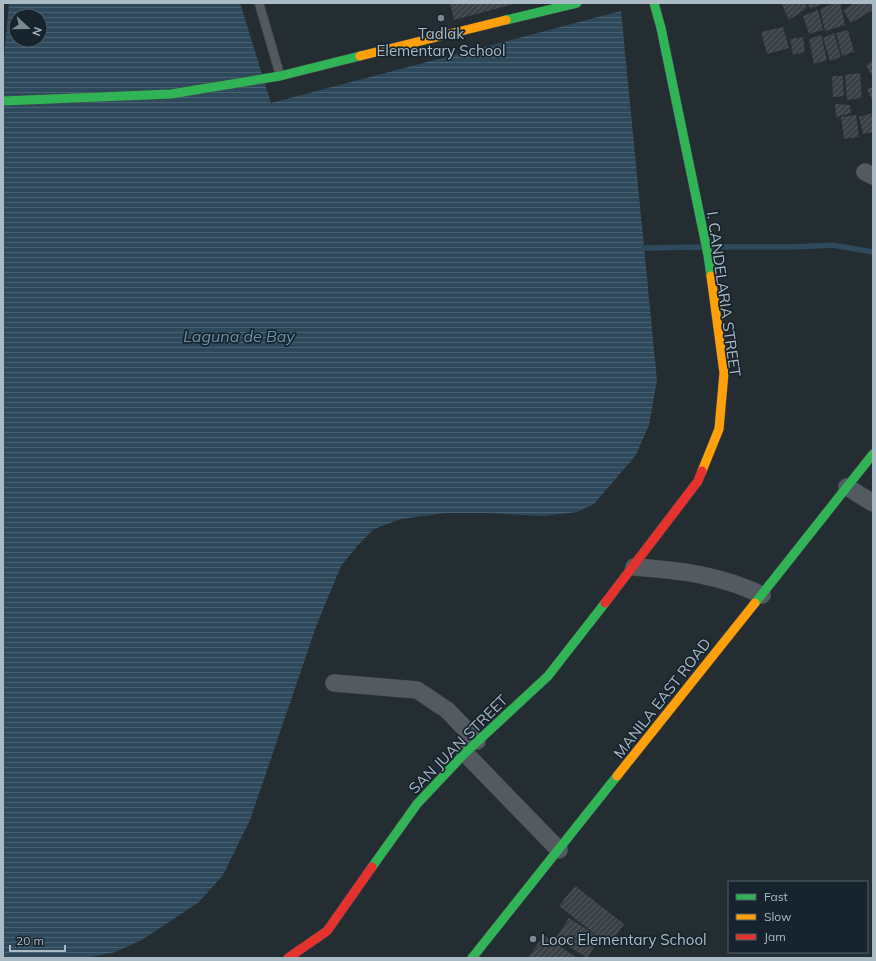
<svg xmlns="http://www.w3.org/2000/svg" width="876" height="961" font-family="Mulish,sans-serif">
  <defs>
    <pattern id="water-rules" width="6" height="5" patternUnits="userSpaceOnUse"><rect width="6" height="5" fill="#2d495b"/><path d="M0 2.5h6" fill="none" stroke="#496171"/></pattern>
    <pattern id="building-hatch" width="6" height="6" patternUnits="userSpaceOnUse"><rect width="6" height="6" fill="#3b4247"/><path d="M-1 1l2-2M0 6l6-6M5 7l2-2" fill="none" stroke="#555b60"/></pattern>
  </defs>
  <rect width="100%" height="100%" fill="#242d32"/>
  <!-- water -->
  <path fill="url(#water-rules)" fill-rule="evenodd" d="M9,3H240L271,103L621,11L657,380L649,425L636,455L594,504L577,512L544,516L485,513H445L401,519L374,529L359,544L341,566L317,624L250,820L223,875L199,902L142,940L115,952L87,958H3V68ZM16,16H40V40H16Z"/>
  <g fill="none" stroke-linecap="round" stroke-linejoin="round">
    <!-- stream -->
    <path stroke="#2d495b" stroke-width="5.5" d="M710,247H794L832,245L873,252
      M644,248L701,247"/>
  </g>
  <!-- building -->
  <path fill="url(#building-hatch)" d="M450,3H517L454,20Z
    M781,3H805L807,8L789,20Z
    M808,3H824L810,9Z
    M834,3H840L845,25L825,31L820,9Z
    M854,3H873V10L851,23L843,10Z
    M818,10L823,30L809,34L803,16Z
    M783,27L789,48L767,54L761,32Z
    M848,30L854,52L842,56L836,33Z
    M834,33L841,57L830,61L823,38Z
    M821,35L827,60L814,64L809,39Z
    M803,37L805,52L793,55L790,39Z
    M873,60V78L866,65Z
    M860,73L862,98L847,100L845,75Z
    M832,76H843L844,96L833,97Z
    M873,87V102L867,89Z
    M835,104L850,105L851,113L836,117Z
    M873,113V132L863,134L859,117Z
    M856,115L859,137L844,139L841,117Z
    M575,886L624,924L609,945L559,906Z
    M569,918L600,938L587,958L556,938Z
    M544,935L577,958H528Z"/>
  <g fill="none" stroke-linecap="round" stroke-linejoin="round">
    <defs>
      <path id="lane" d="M259,3L280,75"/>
      <path id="street" d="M865,172L873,176
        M847,487L873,503
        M634,567C680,570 720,575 762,595
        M334,683L417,690L447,710L477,741
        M465,753L559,850"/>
      <path id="fast" d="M654,3L661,28L708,255L711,276
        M506,20L577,3
        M3,101L171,94L280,76L360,56
        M755,603L873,454
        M372,867L417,804L465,753L548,676L605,603
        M472,958L617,776"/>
      <path id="slow" d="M360,56L506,20
        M702,471L719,429L724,373L711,276
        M617,776L755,603"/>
      <path id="jam" d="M605,603L698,481L702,471
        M288,958L327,931L372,867"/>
    </defs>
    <!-- lane casing -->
    <use href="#lane" stroke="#42494d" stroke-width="10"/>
    <!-- street casing -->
    <use href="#street" stroke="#42494d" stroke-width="18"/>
    <!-- fast casing -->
    <use href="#fast" stroke="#42494d" stroke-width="10"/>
    <!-- slow casing -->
    <use href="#slow" stroke="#42494d" stroke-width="10"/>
    <!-- jam casing -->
    <use href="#jam" stroke="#42494d" stroke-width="10"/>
    <!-- lane -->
    <use href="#lane" stroke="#535b61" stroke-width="8"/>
    <!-- street -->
    <use href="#street" stroke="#535b61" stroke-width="17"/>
    <!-- fast -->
    <use href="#fast" stroke="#30b455" stroke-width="9"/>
    <!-- slow -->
    <use href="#slow" stroke="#ff9f0a" stroke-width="9"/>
    <!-- jam -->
    <use href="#jam" stroke="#e5322d" stroke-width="9"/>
  </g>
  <!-- markers -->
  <g fill="#7c8992" stroke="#17242d" stroke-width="1.5">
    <circle cx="441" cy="18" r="4"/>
    <circle cx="533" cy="939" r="4"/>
  </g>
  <g text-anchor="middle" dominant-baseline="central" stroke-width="3.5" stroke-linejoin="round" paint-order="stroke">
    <!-- poi labels -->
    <g font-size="15" fill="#abbbc6" stroke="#17242d">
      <text x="441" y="33">Tadlak<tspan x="441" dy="17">Elementary School</tspan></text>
      <text x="541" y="939" text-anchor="start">Looc Elementary School</text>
    </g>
    <!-- street labels -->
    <g font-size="15" fill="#abbbc6" stroke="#17242d">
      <text transform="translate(724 294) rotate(82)">I. CANDELARIA STREET</text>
      <text transform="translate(662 698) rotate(-52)">MANILA EAST ROAD</text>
      <text transform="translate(458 744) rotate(-45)">SAN JUAN STREET</text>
    </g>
    <!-- water labels -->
    <g font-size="16" font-style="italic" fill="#6993ac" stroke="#17242d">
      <text x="239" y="336">Laguna de Bay</text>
    </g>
  </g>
  <!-- border -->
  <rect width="876" height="961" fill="none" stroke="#abbbc6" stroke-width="8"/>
  <!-- legend -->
  <rect x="728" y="881" width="140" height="72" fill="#17242d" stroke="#52606a"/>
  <rect x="736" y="894" width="20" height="6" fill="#30b455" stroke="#52606a"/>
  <text x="764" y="901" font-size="12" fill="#abbbc6">Fast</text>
  <rect x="736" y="914" width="20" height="6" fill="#ff9f0a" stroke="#52606a"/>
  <text x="764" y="921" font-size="12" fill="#abbbc6">Slow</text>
  <rect x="736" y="934" width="20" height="6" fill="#e5322d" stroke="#52606a"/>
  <text x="764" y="941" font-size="12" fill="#abbbc6">Jam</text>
  <!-- north arrow -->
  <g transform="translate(28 28) rotate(111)"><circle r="19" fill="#17242d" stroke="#52606a"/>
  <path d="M0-3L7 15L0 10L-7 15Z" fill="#7c8992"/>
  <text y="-6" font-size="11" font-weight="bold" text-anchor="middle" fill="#abbbc6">N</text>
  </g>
  <!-- scale -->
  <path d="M10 945v6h55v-6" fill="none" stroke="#abbbc6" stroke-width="2"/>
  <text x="16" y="945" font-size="12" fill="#abbbc6" stroke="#17242d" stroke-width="3" paint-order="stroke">20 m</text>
</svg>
